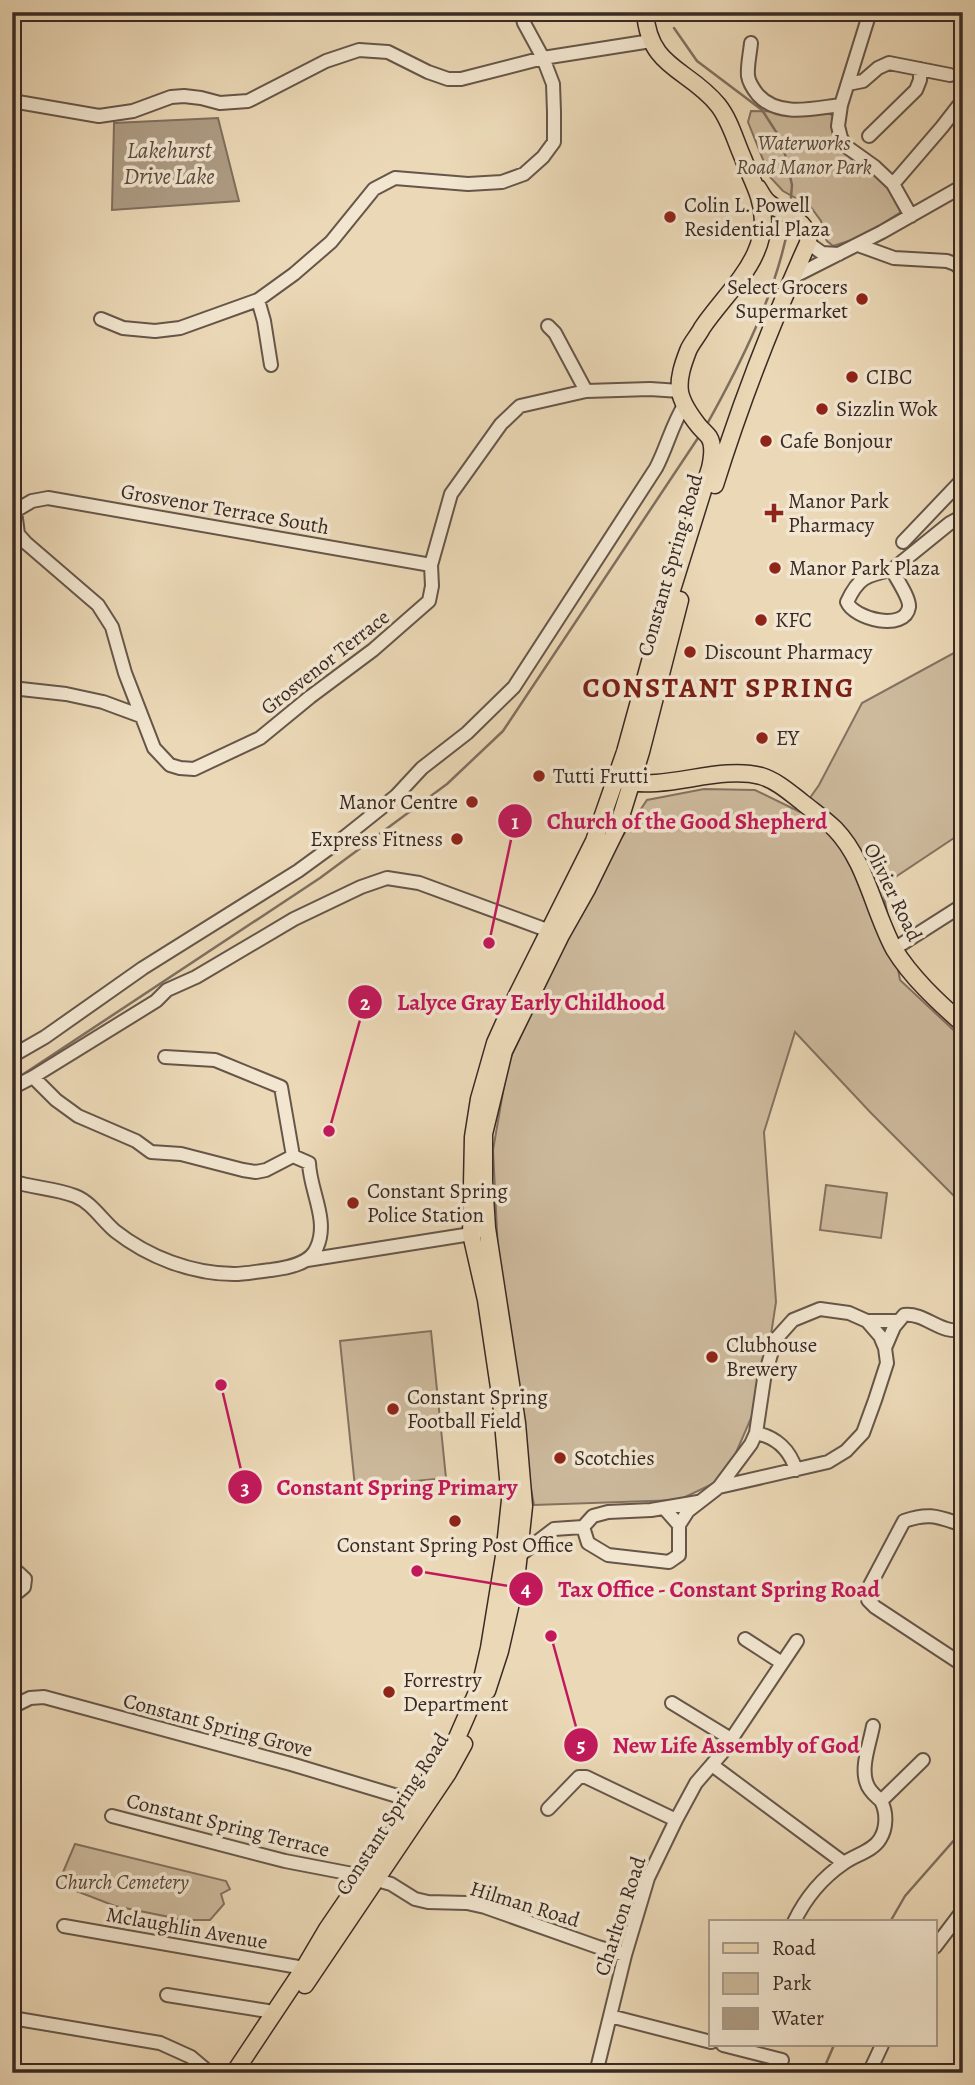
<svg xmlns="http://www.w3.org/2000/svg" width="975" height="2085" font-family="Alegreya,serif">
  <rect width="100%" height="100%" fill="#ebd8b6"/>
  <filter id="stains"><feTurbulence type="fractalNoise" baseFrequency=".00286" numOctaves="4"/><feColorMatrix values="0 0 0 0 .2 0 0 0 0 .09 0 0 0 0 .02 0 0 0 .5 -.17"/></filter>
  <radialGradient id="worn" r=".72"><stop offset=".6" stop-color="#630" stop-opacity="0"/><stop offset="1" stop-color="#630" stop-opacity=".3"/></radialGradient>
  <!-- green -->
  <path fill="#cdba9d" stroke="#837261" stroke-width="2" d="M751,111L825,112L837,117L843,151L869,168L887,185L901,212L861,237L833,246L827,241L823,233L821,221L810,206L783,191L770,177L748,122Z
    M963,648V832L882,886L900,980L963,1039V1205L871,1113L795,1032L764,1132L776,1302L762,1393L725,1478L679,1500L534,1505L508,1367L501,1311L493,1150L508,1063L559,956L587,889L647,800L704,789L755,790L800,812L819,785L862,703Z
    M826,1185L887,1193L881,1238L820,1230Z
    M431,1331L446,1478L355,1487L340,1341Z
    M75,1844L226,1881L230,1889L221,1894L224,1904L210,1920H184L115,1906L58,1884Z"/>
  <!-- water -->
  <path fill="#ae9d85" stroke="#7f6f5f" stroke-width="2" d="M218,118L239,201L112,210L114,123Z"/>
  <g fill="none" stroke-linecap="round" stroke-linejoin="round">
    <!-- stream -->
    <path stroke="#7f6f5f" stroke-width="2.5" d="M674,28L697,61L762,110L782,141L792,185L790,209
      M706,426C741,363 776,294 789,223
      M13,1081L320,878L447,784L503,731L700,435
      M890,1922L905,1896L963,1830
      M822,2073L834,2045"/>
    <defs>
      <path id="minor" d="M870,12L841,105L838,126L841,138L847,147L875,167L893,184L911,216
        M751,43C750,54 747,66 748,76C749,83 754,90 758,95C779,118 814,108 841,105
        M848,84L863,81L878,68L889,63L950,75
        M12,101L99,116L133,111L171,97L184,96L201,98L220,103L248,101L326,61L359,50L388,52L428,72L448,79H461L543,58L651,41
        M869,136L916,90L920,80V69
        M893,184L942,127L963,100
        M808,243L822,253L839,254
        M858,245L894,258L947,261L955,264L963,270
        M793,277L882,232L963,186
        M258,300L264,321L271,365
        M101,319L123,328L155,331L180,328L258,300L294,274L331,242L374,189L395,178L468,184L502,182L524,174L543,157L554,142V112L553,84L543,58L524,23L521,12
        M548,326L555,333L586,391
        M12,377L13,376
        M15,511L18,534L26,543L98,605L112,627L125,673L154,748L170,765L180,768L194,769L260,738L310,697L373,650L429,601L432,586L431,565L451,494L501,424L520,406L586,391L650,389L680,391
        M15,511L32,501L48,498L431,565
        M903,542L963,479
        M892,570C896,578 910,598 909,607C905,632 854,619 847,602C858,578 866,575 892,570Z
        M892,570L950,523L963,516
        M12,688L66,694L103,702L141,716
        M894,949L963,905
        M12,1056L45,1037L143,968L298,871L346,836L396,796L422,768L467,733L514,687L656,468C667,447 672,424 685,404
        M33,1077L56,1100L78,1116L136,1141L151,1152L181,1154L243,1170L256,1172L266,1170L293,1156
        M12,1088L33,1077L156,1001L167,990L196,977L294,919L361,887L387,878L419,883L555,933
        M12,1181C32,1188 55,1188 75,1196C91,1202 102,1220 115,1231C148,1257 192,1274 234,1274C246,1274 259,1271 271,1270C287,1268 311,1264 317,1247C329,1220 310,1191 309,1163L293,1156L281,1087L215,1060L165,1057
        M307,1260L471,1234L487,1228
        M867,1321H898
        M12,1323L13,1324
        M885,1348L894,1327L904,1315C925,1312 942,1336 963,1329
        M756,1433C776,1437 790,1450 796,1470
        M679,1525L688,1511L719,1487L751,1444L756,1433L764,1379L775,1340L793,1320L820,1309L849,1313L867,1321L880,1336L885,1348L887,1363L875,1400L863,1433L846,1451L828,1462L719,1487
        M963,1525C938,1517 930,1512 904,1521L868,1589V1600L875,1607L963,1665
        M583,1527L588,1543L608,1555L669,1562L679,1555V1525L664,1508
        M520,1555L554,1529L583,1527L593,1516L608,1512L651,1510L698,1502
        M12,1567L25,1579L24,1587L18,1592H12
        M745,1639L782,1663
        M672,1703L731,1739
        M12,1707L30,1698L44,1697L291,1764L414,1801
        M873,1726C870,1743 860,1768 867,1784C869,1791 876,1796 881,1801
        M712,1765L844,1863
        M548,1809L579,1777H586L676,1820
        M112,1816L285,1861L363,1876L391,1884L415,1899L428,1902L467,1903L485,1907L598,1947L625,1955
        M794,1922C805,1899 822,1878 844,1863C855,1855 873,1851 880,1839C887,1828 887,1812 881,1801L923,1760
        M64,1926L304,1968
        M935,1947L963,1910
        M167,1995L274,2012
        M610,2016L711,2042
        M12,2018L160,2043L191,2057L210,2073
        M723,2045L782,2060
        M596,2073L625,1955L648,1878L676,1820L696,1783L722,1753L797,1641
        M869,2073L882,2045"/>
      <path id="major" d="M715,485C741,402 772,322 808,243C811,220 784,215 769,203C764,199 762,194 758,188
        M623,781C666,791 719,765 761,776C777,781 789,792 802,802C813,811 825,819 835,829C866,861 873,910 894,949C911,977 938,1002 963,1024
        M487,1691L500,1651L516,1581L524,1506L517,1423L487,1228L484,1181V1134L504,1051L561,935L587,889L618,826L641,752L680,600
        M305,1985L448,1773L464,1744
        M234,2073L304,1968L327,1929L456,1740L481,1683L489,1648L504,1556L510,1500L501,1401L486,1300L471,1234L473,1137L479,1099L495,1043L513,1003L594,841L625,752L652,654L710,468C712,459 714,445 709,437C706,433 701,429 698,425C691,416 682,403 680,392C678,378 683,364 688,351C691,343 698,336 702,328C729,288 777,252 759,197C755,184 748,171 743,158C735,140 730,120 718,105C688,68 649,69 645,12"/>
    </defs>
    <!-- minor casing -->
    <use href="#minor" stroke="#665649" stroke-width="16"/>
    <!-- major casing -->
    <use href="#major" stroke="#392a25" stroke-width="19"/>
    <!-- minor -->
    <use href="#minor" stroke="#f2e6d0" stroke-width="12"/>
    <!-- major -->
    <use href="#major" stroke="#ebd8b6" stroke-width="16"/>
  </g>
  <!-- markers -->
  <g fill="#8f2418" stroke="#f2e6d0" stroke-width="2.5">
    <circle cx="670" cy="217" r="7"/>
    <circle cx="862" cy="299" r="7"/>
    <circle cx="852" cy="377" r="7"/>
    <circle cx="822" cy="409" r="7"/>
    <circle cx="766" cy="441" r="7"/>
    <path d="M770.5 502.5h7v7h7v7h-7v7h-7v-7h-7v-7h7z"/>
    <circle cx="775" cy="568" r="7"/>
    <circle cx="761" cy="620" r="7"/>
    <circle cx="690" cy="652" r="7"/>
    <circle cx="762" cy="738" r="7"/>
    <circle cx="539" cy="776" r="7"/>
    <circle cx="472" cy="802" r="7"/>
    <circle cx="457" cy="839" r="7"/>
    <circle cx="353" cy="1203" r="7"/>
    <circle cx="712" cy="1357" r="7"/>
    <circle cx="393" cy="1409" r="7"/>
    <circle cx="560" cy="1458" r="7"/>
    <circle cx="455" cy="1521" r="7"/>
    <circle cx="389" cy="1692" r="7"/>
  </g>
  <g text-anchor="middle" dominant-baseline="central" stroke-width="7" stroke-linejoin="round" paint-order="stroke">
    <!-- park labels -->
    <g font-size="21" font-style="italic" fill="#57473d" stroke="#f2e6d0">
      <text x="804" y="143">Waterworks<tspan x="804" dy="24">Road Manor Park</tspan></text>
      <text x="122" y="1882">Church Cemetery</text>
    </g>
    <!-- poi labels -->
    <g font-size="21" fill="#392a25" stroke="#f2e6d0" text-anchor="start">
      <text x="684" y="205">Colin L. Powell<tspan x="684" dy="24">Residential Plaza</tspan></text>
      <text x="848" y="287" text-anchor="end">Select Grocers<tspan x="848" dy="24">Supermarket</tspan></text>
      <text x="866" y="377">CIBC</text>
      <text x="836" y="409">Sizzlin Wok</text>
      <text x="780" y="441">Cafe Bonjour</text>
      <text x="788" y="501">Manor Park<tspan x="788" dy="24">Pharmacy</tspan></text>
      <text x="789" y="568">Manor Park Plaza</text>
      <text x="775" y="620">KFC</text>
      <text x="704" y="652">Discount Pharmacy</text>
      <text x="776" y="738">EY</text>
      <text x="553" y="776">Tutti Frutti</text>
      <text x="458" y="802" text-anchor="end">Manor Centre</text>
      <text x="443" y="839" text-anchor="end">Express Fitness</text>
      <text x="367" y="1191">Constant Spring<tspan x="367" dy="24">Police Station</tspan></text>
      <text x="726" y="1345">Clubhouse<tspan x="726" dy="24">Brewery</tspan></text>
      <text x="407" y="1397">Constant Spring<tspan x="407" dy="24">Football Field</tspan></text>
      <text x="574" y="1458">Scotchies</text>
      <text x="455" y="1545" text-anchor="middle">Constant Spring Post Office</text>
      <text x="403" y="1680">Forrestry<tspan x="403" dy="24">Department</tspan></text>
    </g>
    <!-- street labels -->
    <g font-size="21" fill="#392a25" stroke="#f2e6d0">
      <text transform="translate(225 509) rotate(10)">Grosvenor Terrace South</text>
      <text transform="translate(670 565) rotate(-74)">Constant Spring Road</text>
      <text transform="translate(325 662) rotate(-38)">Grosvenor Terrace</text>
      <text transform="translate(893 892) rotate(64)">Olivier Road</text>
      <text transform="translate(218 1725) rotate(15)">Constant Spring Grove</text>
      <text transform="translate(392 1814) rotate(-57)">Constant Spring Road</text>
      <text transform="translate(228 1825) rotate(14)">Constant Spring Terrace</text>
      <text transform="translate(525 1904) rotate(17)">Hilman Road</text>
      <text transform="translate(620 1916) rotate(-72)">Charlton Road</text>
      <text transform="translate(187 1928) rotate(10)">Mclaughlin Avenue</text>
    </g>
    <!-- water labels -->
    <g font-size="23" font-style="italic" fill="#5c4c42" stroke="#f2e6d0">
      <text x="169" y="150">Lakehurst<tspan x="169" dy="26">Drive Lake</tspan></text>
    </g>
    <!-- district labels -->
    <g font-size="28" font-weight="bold" letter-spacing="2" fill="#7a1f14" stroke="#f2e6d0">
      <text x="719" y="688">CONSTANT SPRING</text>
    </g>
  </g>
  <!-- callouts -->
  <path fill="none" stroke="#c2185b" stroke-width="2.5" d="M489 943L515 821M329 1131L365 1002M221 1385L245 1487M417 1571L526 1589M551 1636L581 1745"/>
  <g fill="#c2185b" stroke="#f2e6d0" stroke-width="2.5">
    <circle cx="489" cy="943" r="7"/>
    <circle cx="329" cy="1131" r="7"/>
    <circle cx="221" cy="1385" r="7"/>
    <circle cx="417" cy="1571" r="7"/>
    <circle cx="551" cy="1636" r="7"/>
    <circle cx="515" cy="821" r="18"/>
    <circle cx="365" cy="1002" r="18"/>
    <circle cx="245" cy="1487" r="18"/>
    <circle cx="526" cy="1589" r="18"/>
    <circle cx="581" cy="1745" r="18"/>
  </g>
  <g font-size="21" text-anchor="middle" font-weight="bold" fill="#fff">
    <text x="515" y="829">1</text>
    <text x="365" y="1010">2</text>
    <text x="245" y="1495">3</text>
    <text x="526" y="1596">4</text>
    <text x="581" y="1752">5</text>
  </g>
  <g font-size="23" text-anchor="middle" font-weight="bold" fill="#c2185b" stroke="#f2e6d0" stroke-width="7" stroke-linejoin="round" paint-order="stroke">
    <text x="687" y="829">Church of the Good Shepherd</text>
    <text x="531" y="1010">Lalyce Gray Early Childhood</text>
    <text x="397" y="1495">Constant Spring Primary</text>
    <text x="719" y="1597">Tax Office - Constant Spring Road</text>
    <text x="736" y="1753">New Life Assembly of God</text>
  </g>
  <!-- margin -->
  <rect width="975" height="2085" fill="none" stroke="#ebd8b6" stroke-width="42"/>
  <rect x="14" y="14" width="947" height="2057" fill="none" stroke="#392a25" stroke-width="3.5"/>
  <rect x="21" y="21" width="933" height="2043" fill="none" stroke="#392a25" stroke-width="2"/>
  <!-- legend -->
  <rect x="709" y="1920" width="228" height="126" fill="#f2e6d0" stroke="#a89b8c" stroke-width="2"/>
  <rect x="723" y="1943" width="35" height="10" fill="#ebd8b6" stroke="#a89b8c" stroke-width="2"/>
  <text x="772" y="1955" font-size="21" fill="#392a25">Road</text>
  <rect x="723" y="1973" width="35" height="21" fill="#cdba9d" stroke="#a89b8c" stroke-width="2"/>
  <text x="772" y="1990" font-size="21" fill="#392a25">Park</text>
  <rect x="723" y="2008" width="35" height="21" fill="#ae9d85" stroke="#a89b8c" stroke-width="2"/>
  <text x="772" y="2025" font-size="21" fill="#392a25">Water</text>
  <rect width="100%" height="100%" filter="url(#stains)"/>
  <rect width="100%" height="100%" fill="url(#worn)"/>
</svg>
